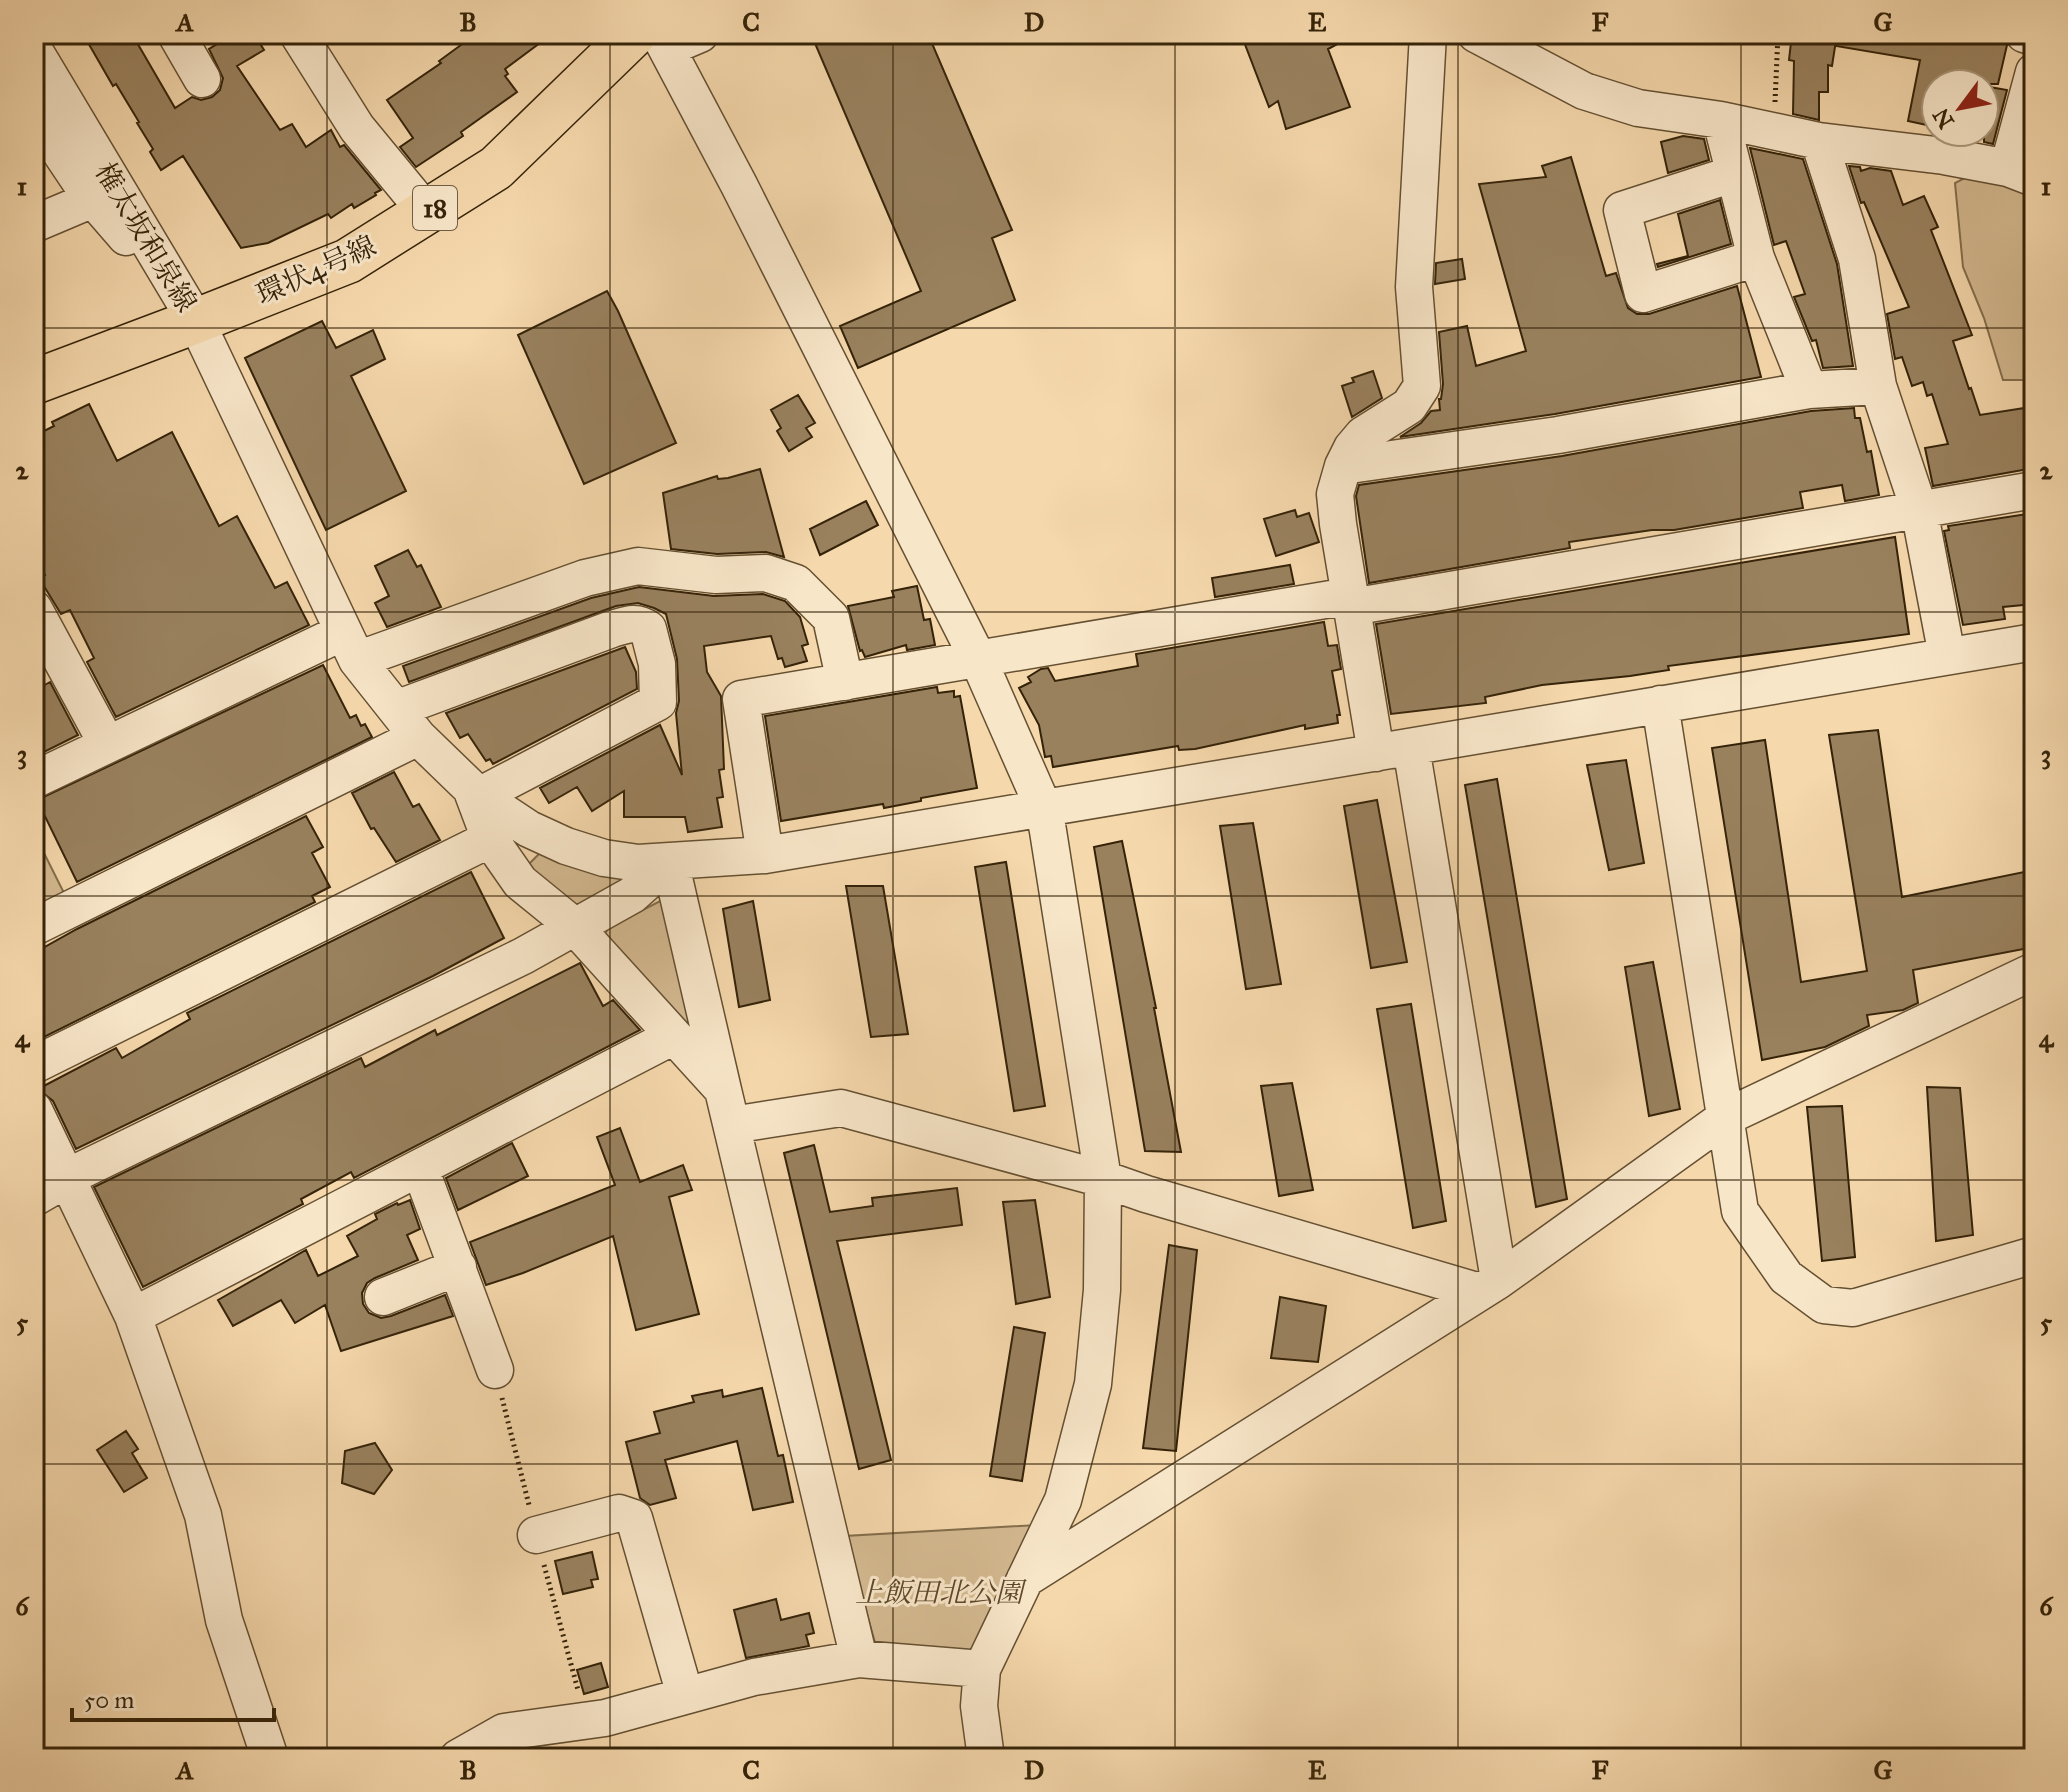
<svg xmlns="http://www.w3.org/2000/svg" width="2068" height="1792" font-family="'IM FELL Great Primer','Noto Serif JP',serif">
  <rect width="100%" height="100%" fill="#f5d8ac"/>
  <filter id="stains"><feTurbulence type="fractalNoise" baseFrequency=".0025" numOctaves="4"/><feColorMatrix values="0 0 0 0 .2 0 0 0 0 .09 0 0 0 0 .02 0 0 0 .5 -.17"/></filter>
  <radialGradient id="worn" r=".72"><stop offset=".6" stop-color="#630" stop-opacity="0"/><stop offset="1" stop-color="#630" stop-opacity=".3"/></radialGradient>
  <!-- green -->
  <path fill="#d4b990" stroke="#846e4c" stroke-width="2" d="M1976,172L2034,191V380H2003L1984,318L1963,267L1955,183Z
    M34,833L69,903L34,920Z
    M540,853L624,878L621,886L580,909L530,877L529,864Z
    M666,898L704,1057L603,938L608,928Z
    M1037,1525L976,1658L876,1646L845,1536Z"/>
  <!-- building -->
  <path fill="#99815e" stroke="#352309" stroke-width="2" d="M83,34H132L175,108L192,97L201,100L212,97L220,90L223,78L209,49L234,34H254L264,50L237,66L280,130L292,124L306,147L331,130L340,147L344,145L381,190L375,193L376,195L354,208L352,204L331,218L328,214L268,243L241,248L183,156L161,170L150,152L153,149L137,123L139,122L116,84L113,86Z
    M476,34H552L505,69L508,74L505,76L517,92L461,132L463,136L416,167L400,147L413,138L387,100L441,63L439,61Z
    M811,34H928L1012,230L992,238L1015,300L858,368L840,326L921,291Z
    M1241,34H1356L1328,49L1350,107L1286,129L1278,101L1269,107Z
    M1792,34H1837L1832,66L1828,65V92H1819V120L1793,114L1794,61L1789,60Z
    M1837,34H2004L2007,45L1998,84H1936V127L1908,121L1920,60L1836,46Z
    M1984,86L2007,90L1993,144L1984,142Z
    M1683,136L1704,139L1709,160L1668,173L1661,142Z
    M1750,148L1803,159L1837,264L1853,366L1823,368L1816,340L1812,341L1794,297L1805,294L1786,241L1774,245Z
    M1571,157L1606,276L1616,273L1628,308L1637,314H1649L1737,286L1761,377L1555,414L1400,437L1421,423L1431,411L1440,410L1439,399H1441L1443,384L1439,332L1467,326L1476,366L1526,351L1479,184L1546,177L1542,166Z
    M1849,166L1860,167L1861,171L1870,168L1891,171L1903,205L1924,196L1938,227L1931,230L1972,335L1953,341L1969,389L1971,388L1980,415L2031,407L2034,422V468L1933,486L1925,448L1948,444L1932,394L1927,396L1923,382L1912,386L1902,357L1895,359L1887,314L1909,307L1864,202L1861,203Z
    M1720,200L1731,244L1658,267L1657,264L1688,256L1678,214Z
    M1462,259L1465,279L1435,284L1436,263Z
    M607,291L618,311L676,443L584,484L518,335Z
    M322,321L336,348L373,330L385,359L351,376L406,491L326,530L245,358Z
    M1373,371L1382,398L1352,417L1342,386L1354,382L1352,378Z
    M798,395L815,423L806,428L812,437L789,451L777,431L781,428L771,410Z
    M89,404L117,461L172,432L219,526L237,516L275,588L287,582L309,625L116,717L87,662L94,658L70,610L61,614L39,578L45,575L34,551V436L54,426L52,422Z
    M1854,408L1855,418H1860L1867,452L1871,451L1879,495L1845,501L1842,485L1800,492L1803,508L1674,530H1652L1569,542L1570,548L1369,583L1356,496L1359,485L1562,456L1811,411Z
    M760,469L784,557L766,552L717,554L671,549L663,493L717,476L718,479L728,478Z
    M866,501L878,525L820,555L810,529Z
    M1295,510L1297,517L1309,513L1319,542L1276,556L1264,519Z
    M2034,513V604L2003,607L2005,619L1963,625L1944,531L1949,530L1948,526Z
    M1895,537L1909,634L1668,666L1669,670L1630,676L1542,685L1485,697L1486,703L1391,714L1376,624Z
    M408,550L417,567L421,565L441,607L387,627L375,603L389,596L375,566Z
    M1290,565L1294,584L1215,597L1212,578Z
    M917,586L924,620L930,619L935,645L907,650L906,645L865,657L862,650L860,651L848,606L894,597L892,591Z
    M639,587L714,596L763,594L785,601L800,617L808,644L802,646L807,661L785,667L782,658L778,659L771,636L704,646L707,672L721,696L724,769L719,770L723,797L717,798L722,827L688,832L685,817H624V791L592,811L577,787L549,803L540,788L660,725L682,775L676,713L679,701L677,659L666,614L654,608L638,603L616,606L409,682L403,666L591,598Z
    M1324,622L1328,646L1337,645L1341,669L1332,671L1340,715H1337L1338,723L1305,729V725L1195,749L1179,750L1178,746L1053,767L1051,756L1045,757L1039,725L1019,688L1031,682L1028,677L1041,669L1048,668L1055,681L1138,666L1136,654Z
    M625,647L636,672L637,689L493,764L490,759L486,761L468,734L460,738L446,713Z
    M323,665L350,718L356,715L361,726L365,724L372,737L77,882L37,800Z
    M50,682L78,735L34,757V691Z
    M937,687L938,693L954,691V697L960,696L977,788L921,798V801L884,808L883,804L781,821L765,716Z
    M1878,730L1902,897L2034,870V947L1913,970L1918,1003L1903,1010L1867,1015L1869,1026L1825,1047L1762,1060L1712,748L1765,740L1801,982L1867,971L1829,735Z
    M1626,760L1644,863L1609,870L1587,765Z
    M394,772L413,807L419,804L440,840L396,862L374,828L371,829L352,793Z
    M1497,779L1567,1199L1536,1207L1465,785Z
    M1377,800L1407,962L1371,968L1344,806Z
    M306,816L323,847L312,853L330,887L312,896L315,902L34,1042V953L77,929Z
    M1253,823L1281,984L1246,989L1220,826Z
    M1122,841L1156,1008H1154L1181,1152L1145,1151L1094,847Z
    M1006,862L1045,1106L1014,1111L975,867Z
    M471,872L504,938L433,976L76,1149L53,1101L38,1089L116,1048L122,1058L190,1019L187,1013Z
    M846,886H883L908,1034L871,1037Z
    M753,901L770,1000L739,1007L723,909Z
    M1653,962L1680,1109L1649,1116L1625,967Z
    M580,963L603,1006L613,1000L640,1030L354,1178L351,1172L301,1199L303,1204L143,1287L94,1187L361,1058L365,1067L435,1030L437,1035Z
    M1411,1004L1446,1221L1413,1228L1377,1009Z
    M1292,1083L1313,1190L1279,1196L1261,1086Z
    M1927,1087L1960,1088L1973,1235L1936,1241Z
    M1842,1106L1855,1257L1822,1261L1807,1107Z
    M620,1128L640,1182L683,1165L692,1190L669,1197L699,1314L636,1330L613,1236L523,1273L486,1285L470,1242L615,1185L597,1137Z
    M512,1143L528,1176L458,1210L446,1178Z
    M814,1145L830,1212L873,1206L872,1198L957,1188L962,1225L837,1241L891,1460L859,1469L784,1153Z
    M410,1200L420,1229L407,1235L418,1260L375,1278L367,1283L362,1293L363,1304L369,1313L381,1318L391,1316L445,1295L453,1316L341,1351L325,1305L295,1323L281,1300L233,1326L218,1300L306,1250L318,1276L358,1256L347,1236L377,1219L375,1214L397,1203L398,1205Z
    M1035,1200L1050,1297L1016,1304L1003,1202Z
    M1169,1245L1197,1250L1176,1451L1143,1448Z
    M1280,1297L1326,1306L1318,1362L1271,1358Z
    M1014,1327L1045,1333L1022,1481L990,1476Z
    M762,1388L778,1456L783,1455L793,1502L753,1510L737,1441L665,1460L676,1498L650,1505L640,1498L626,1442L660,1433L654,1412L694,1402L692,1396L722,1390L723,1397Z
    M126,1431L138,1449L132,1453L147,1478L124,1492L97,1450Z
    M375,1443L392,1470L374,1494L342,1483L345,1451Z
    M592,1552L598,1579L591,1580L593,1587L563,1594L555,1561Z
    M776,1599L781,1620L809,1613L814,1633L806,1635L809,1646L746,1658L734,1610Z
    M601,1663L608,1687L584,1694L577,1670Z"/>
  <g fill="none" stroke-linecap="round" stroke-linejoin="round">
    <defs>
      <path id="minor" d="M176,34L202,79
        M298,34L357,128L427,213
        M659,34L739,185L978,659L1044,809L1048,831L1103,1179L1102,1290L1093,1384L1063,1500L982,1669L979,1706L986,1758
        M1476,34L1584,91L1638,108L1721,120L1819,141L1944,156L2008,168L2034,178
        M2024,34L2034,37
        M667,48L700,34
        M34,50L196,321L357,660L418,737L479,796L529,829L566,846L604,858L638,863L765,855L2034,642
        M34,113L87,192L126,237
        M1721,120L1756,258L1809,390
        M1819,141L1857,259L1878,386
        M2008,168L2034,72
        M1733,174L1622,210L1643,294L1756,258
        M34,224L93,199
        M1343,466L1558,435L1809,390L1878,386L1919,509L1947,656
        M34,609L107,744
        M357,660L585,578L638,566L716,575L766,573L796,583L831,618L845,682
        M1660,704L1740,1211L1786,1277L1824,1305L1853,1308L2034,1255
        M396,709L612,629C626,625 636,620 648,629L657,664L658,702L479,796
        M1411,747L1499,1280
        M1376,753L1338,524L1335,494L1343,466L1352,448L1363,435L1409,406L1422,386L1414,287L1428,34
        M34,780L343,632
        M472,791L490,839L520,882L574,926L723,1090L859,1659
        M765,855L741,699L1331,599L1369,604L2034,490
        M670,861L723,1090
        M34,927L418,737
        M34,1065L490,839
        M34,1110L133,1316L203,1515L224,1620L270,1758
        M732,1125L841,1108L1103,1179L1146,1194L1480,1292
        M420,1168L495,1370
        M34,1198L84,1169L523,956L632,895L670,861
        M383,1297L458,1267
        M133,1316L672,1037
        M536,1535L619,1513L634,1518L685,1695
        M1025,1579L1499,1280L1726,1117L2034,971
        M458,1758L504,1732L605,1718L754,1677L859,1659L982,1669"/>
      <path id="major" d="M34,382L196,321L348,261L496,168L634,34"/>
    </defs>
    <!-- minor casing -->
    <use href="#minor" stroke="#655032" stroke-width="39"/>
    <!-- major casing -->
    <use href="#major" stroke="#352309" stroke-width="47"/>
    <!-- path -->
    <path stroke="#352309" stroke-width="5" stroke-dasharray="2 4" stroke-linecap="butt" d="M1775,102L1778,34
      M502,1398L529,1505
      M544,1565L578,1690"/>
    <!-- minor -->
    <use href="#minor" stroke="#f8e6c9" stroke-width="36"/>
    <!-- major -->
    <use href="#major" stroke="#f5d8ac" stroke-width="44"/>
  </g>
  <!-- grid -->
  <path fill="none" stroke="#352309" stroke-width="2" stroke-opacity="0.55" d="M327,34V1758M610,34V1758M893,34V1758M1175,34V1758M1458,34V1758M1741,34V1758M34,328H2034M34,612H2034M34,896H2034M34,1180H2034M34,1464H2034"/>
  <g text-anchor="middle" dominant-baseline="central" stroke-width="6" stroke-linejoin="round" paint-order="stroke">
    <!-- shield labels -->
    <rect fill="#f8e6c9" stroke="#705e43" stroke-width="2" x="413" y="186" width="44" height="44" rx="6"/>
    <g font-size="26" font-weight="bold" fill="#352309">
      <text x="435" y="208">18</text>
    </g>
    <!-- street labels -->
    <g font-size="28" fill="#352309" stroke="#f8e6c9">
      <text transform="translate(146 237) rotate(59)">権太坂和泉線</text>
      <text transform="translate(316 270) rotate(-24)">環状4号線</text>
    </g>
    <!-- park labels -->
    <g font-size="28" font-style="italic" fill="#5d482b" stroke="#f8e6c9">
      <text x="939" y="1592">上飯田北公園</text>
    </g>
  </g>
  <!-- margin -->
  <rect width="2068" height="1792" fill="none" stroke="#f5d8ac" stroke-width="88"/>
  <!-- north arrow -->
  <g transform="translate(1960 108) rotate(238)"><circle r="38" fill="#f8e6c9" stroke="#aa987c" stroke-width="2"/>
  <path d="M0-6L14 30L0 20L-14 30Z" fill="#8f2418"/>
  <text y="-12" font-size="22" font-weight="bold" text-anchor="middle" fill="#352309">N</text>
  </g>
  <!-- scale -->
  <path d="M72 1708v12h202v-12" fill="none" stroke="#352309" stroke-width="4"/>
  <text x="84" y="1708" font-size="24" fill="#352309" stroke="#f8e6c9" stroke-width="6" paint-order="stroke">50 m</text>
  <rect x="44" y="44" width="1980" height="1704" fill="none" stroke="#352309" stroke-width="3"/>
  <g font-size="26" text-anchor="middle" font-weight="bold" fill="#352309">
    <text x="185" y="31">A</text>
    <text x="468" y="31">B</text>
    <text x="751" y="31">C</text>
    <text x="1034" y="31">D</text>
    <text x="1317" y="31">E</text>
    <text x="1600" y="31">F</text>
    <text x="1883" y="31">G</text>
    <text x="22" y="195">1</text>
    <text x="2046" y="195">1</text>
    <text x="22" y="479">2</text>
    <text x="2046" y="479">2</text>
    <text x="22" y="763">3</text>
    <text x="2046" y="763">3</text>
    <text x="22" y="1047">4</text>
    <text x="2046" y="1047">4</text>
    <text x="22" y="1331">5</text>
    <text x="2046" y="1331">5</text>
    <text x="22" y="1615">6</text>
    <text x="2046" y="1615">6</text>
    <text x="185" y="1779">A</text>
    <text x="468" y="1779">B</text>
    <text x="751" y="1779">C</text>
    <text x="1034" y="1779">D</text>
    <text x="1317" y="1779">E</text>
    <text x="1600" y="1779">F</text>
    <text x="1883" y="1779">G</text>
  </g>
  <rect width="100%" height="100%" filter="url(#stains)"/>
  <rect width="100%" height="100%" fill="url(#worn)"/>
</svg>
